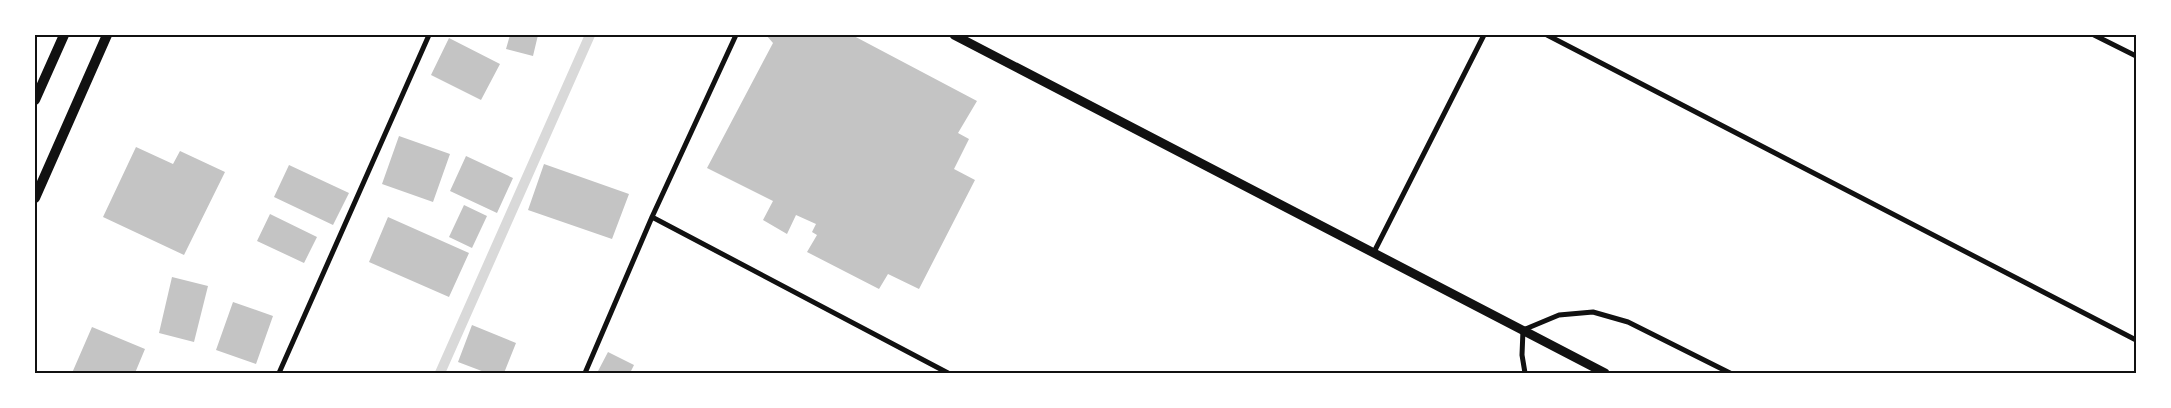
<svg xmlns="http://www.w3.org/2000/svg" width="2171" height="408" font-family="'Fira Sans Condensed',sans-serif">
  <rect width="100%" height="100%" fill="#fff"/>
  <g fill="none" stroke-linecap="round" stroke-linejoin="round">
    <!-- stream -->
    <path stroke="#d9d9d9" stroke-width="10" d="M440,373L590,35"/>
  </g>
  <!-- building -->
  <path fill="#c4c4c4" d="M510,35H538L533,56L506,49Z
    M766,35H852L977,101L958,133L969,139L954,169L975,180L919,289L888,274L879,289L807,252L817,235L812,232L816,224L796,215L787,234L763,220L773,201L707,168L773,43Z
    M449,38L500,64L481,100L431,75Z
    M399,136L450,154L433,202L382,184Z
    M136,147L173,164L180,151L225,172L184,255L103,217Z
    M466,156L513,178L497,213L450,191Z
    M544,164L629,194L612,239L528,210Z
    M289,165L349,193L333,225L274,197Z
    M464,205L487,216L472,248L449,237Z
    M270,214L317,237L304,263L257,241Z
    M388,217L469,253L449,297L369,262Z
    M172,277L208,286L194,342L159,333Z
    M233,302L273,316L256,364L216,350Z
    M472,325L516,343L504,373H487L458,362Z
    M92,327L145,349L135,373H72Z
    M608,352L634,365L630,373H597Z"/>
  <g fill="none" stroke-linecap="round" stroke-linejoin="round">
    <!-- minor -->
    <path stroke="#111" stroke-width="5" d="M1547,35L2136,340
      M2094,35L2136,56
      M652,217L948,373
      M1374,252L1484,35
      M279,373L429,35
      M585,373L652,217L736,35
      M1525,373L1522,355L1523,330L1559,315L1593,312L1628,322L1730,373"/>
    <!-- tertiary -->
    <path stroke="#111" stroke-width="9" d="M954,35L1605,373"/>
    <!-- secondary -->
    <path stroke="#111" stroke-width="10" d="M35,100L64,35
      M35,198L107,35"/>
  </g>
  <!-- border -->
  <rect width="2171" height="408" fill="none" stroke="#ffffff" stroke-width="72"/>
  <rect x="36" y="36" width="2099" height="336" fill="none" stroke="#111" stroke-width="2"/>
</svg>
